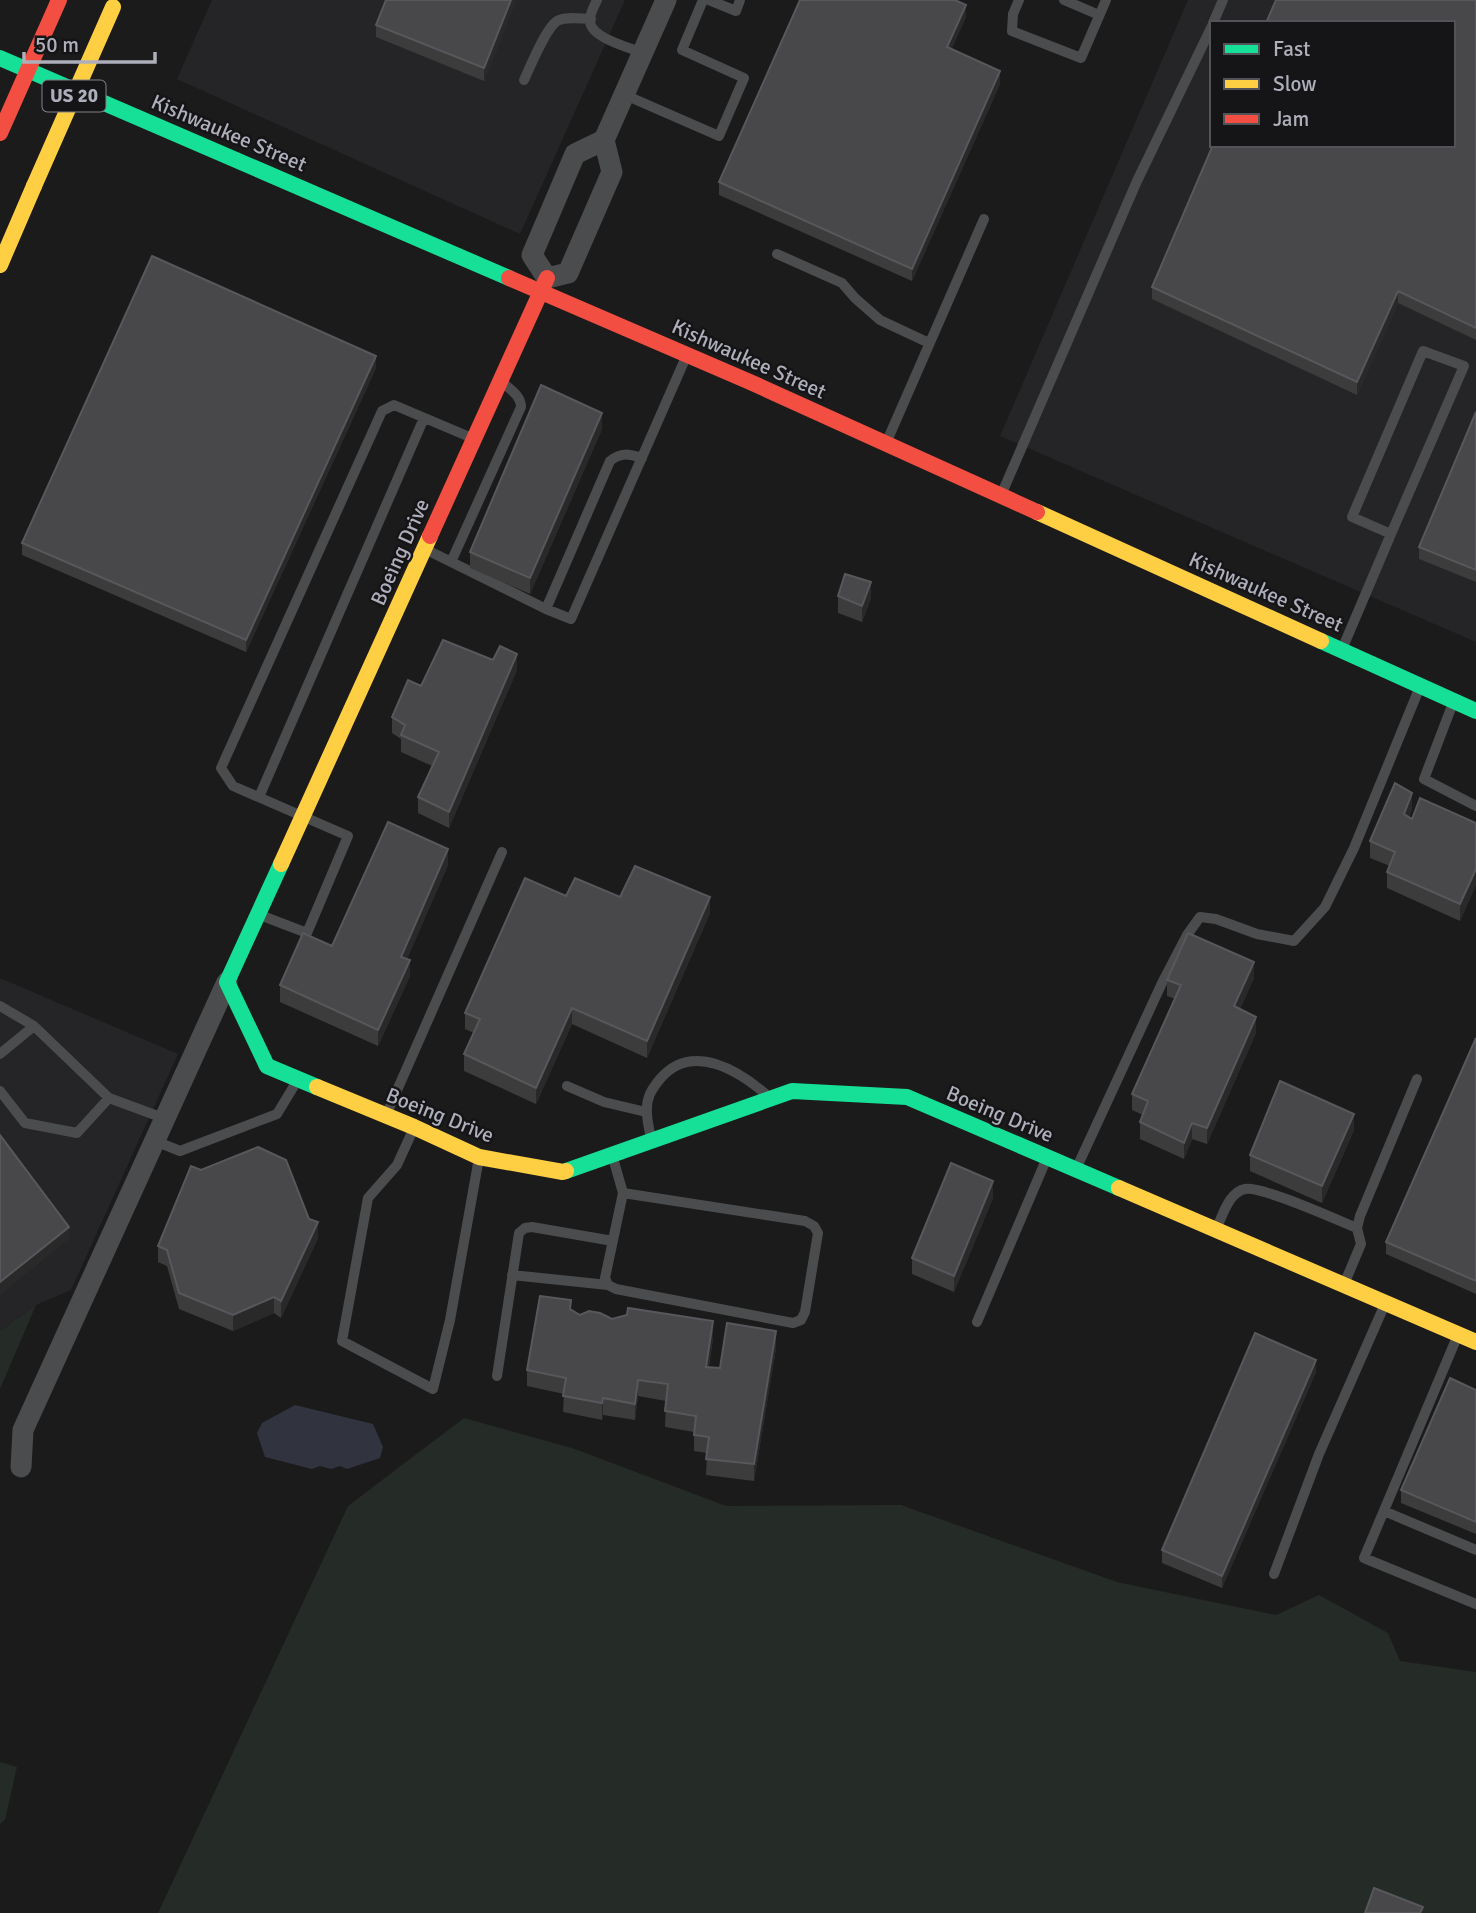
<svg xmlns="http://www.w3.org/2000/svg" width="1476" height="1913" font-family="Signika,sans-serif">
  <rect width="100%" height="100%" fill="#1b1b1b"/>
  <!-- built -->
  <path fill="#252527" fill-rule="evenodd" d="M212,0H625L520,234L177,79Z
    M1188,0H1476V642L1000,436ZM1212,23H1453V145H1212Z
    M0,978L178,1054L71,1290L36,1305L0,1331Z"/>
  <!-- green -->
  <path fill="#252b27" d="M36,1305L0,1389V1331Z
    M464,1418L575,1449L726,1506L901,1505L1117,1582L1276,1615L1319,1595L1388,1633L1400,1661L1476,1672V1913H158L348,1506Z
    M0,1762L17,1767L5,1820L0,1824Z"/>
  <!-- water -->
  <path fill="#31343e" d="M295,1405L373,1424L383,1447L380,1458L347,1469L340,1466L331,1469L320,1466L312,1469L265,1457L257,1433L262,1423Z"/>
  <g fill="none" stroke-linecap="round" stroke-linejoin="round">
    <!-- lane -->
    <path stroke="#4b4c4d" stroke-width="10" d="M597,0C594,7 589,14 590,22C592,38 628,47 643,53
      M709,0L736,11L740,0
      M1019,0L1013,14L1012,31L1081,58L1106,0
      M1064,0L1099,15
      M1213,23L1223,0
      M524,80C530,67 546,28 557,21C566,16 581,19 591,19
      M625,95L719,136L744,78L682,50L703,0
      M777,254L842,283L855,298L880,320L929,343
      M887,441L984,219
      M1002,493L1137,181L1212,26
      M427,550L546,609L571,619L686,357
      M451,562L521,407C521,396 511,390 503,383
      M546,609L610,461C621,452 629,454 642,458
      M1343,647L1391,534L1352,517L1423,351L1464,366L1391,534
      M1453,703L1424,779L1476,806
      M259,797L424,418
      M260,915L307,933L348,836L233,786L221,768L382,411L394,405L472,438
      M0,1006L34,1026L109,1098L166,1119
      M0,1054L34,1026
      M567,1086L604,1102L646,1112
      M0,1091L25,1123L77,1133L109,1098
      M387,1113L502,852
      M413,1130L397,1165L368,1198L342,1341L433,1389L450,1320L479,1158
      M651,1140C650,1131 647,1122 647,1113C646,1098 651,1090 660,1079C692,1041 740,1071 769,1097
      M155,1141L180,1151L277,1114L297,1081
      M613,1158L623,1193L605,1278L608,1285L616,1289L793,1323L801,1320L805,1312L818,1233L814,1226L805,1221L623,1193
      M1077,1167L1162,983L1187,935L1200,917L1216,919L1257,934L1294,941L1325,907L1354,848L1419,689
      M1217,1227C1223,1215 1229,1192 1245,1189C1263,1186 1337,1220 1357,1228
      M512,1275L608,1285
      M1345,1282L1361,1244L1357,1228L1360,1216L1417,1079
      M977,1322L1046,1160
      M1457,1337L1364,1558L1476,1604
      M497,1376L519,1233L525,1228L532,1227L613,1241
      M1384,1511L1476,1550
      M1274,1574L1319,1454L1385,1304"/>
    <!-- street -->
    <path stroke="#4b4c4d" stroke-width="21" d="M604,140L575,154L532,255L547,278L568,273L612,172L604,140L666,0
      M21,1467L23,1430L227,982"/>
    <!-- fast -->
    <path stroke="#16e098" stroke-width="16" d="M0,58L509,278
      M1321,641L1476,711
      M281,864L227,982L267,1066L317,1087
      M566,1171L792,1091L907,1097L1119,1188"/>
    <!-- slow -->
    <path stroke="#ffcf43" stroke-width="16" d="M0,265L34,186
      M1037,512L1321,641
      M281,864L430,536
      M317,1087L414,1127L479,1157L563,1172L566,1171
      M1119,1188L1476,1342"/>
    <!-- jam -->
    <path stroke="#f24e42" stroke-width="16" d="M509,278L750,382L1037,512
      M430,536L547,278"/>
    <!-- slow-bridge -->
    <path stroke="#ffcf43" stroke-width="16" d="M34,186L113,7"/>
    <!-- jam-bridge -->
    <path stroke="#f24e42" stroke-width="16" d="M0,133L59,0"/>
  </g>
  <!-- wall -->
  <path fill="#3c3c3c" d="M516,0L484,81L376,37V25Z
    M1476,0V340L1398,303L1357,395L1152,299V287Z
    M966,17L951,49L1000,84L912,281L719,195V182Z
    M376,368L246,652L22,555V543Z
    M1476,412V582L1419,559V547Z
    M602,429L530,594L470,568V552Z
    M838,596L871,598L862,622L838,613Z
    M517,670L449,828L418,813V797L432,766L401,752V739L392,733V717L421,686Z
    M1412,809L1409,817L1412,819L1476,823V885L1460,921L1387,888V872L1390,866L1370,858V841Z
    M448,865L407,959L410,976L378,1046L280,1002V985L332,946Z
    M566,896L620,897L710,913L647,1058L572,1024L536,1104L464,1071V1054L474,1033L465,1029V1013Z
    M1254,978L1240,1009L1256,1033L1207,1144L1192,1139L1184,1159L1140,1139V1122L1143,1115L1132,1110V1094L1175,999L1167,996V980Z
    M1476,1038V1294L1386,1254V1242Z
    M1354,1130L1322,1203L1250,1171V1155Z
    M993,1198L954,1292L912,1274V1258Z
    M309,1219L318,1238L281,1318L274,1313L233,1331L179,1309L167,1266L158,1262V1246Z
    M571,1309L580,1315L612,1319L713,1338L709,1367L720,1368L776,1348L754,1481L706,1475L707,1453L694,1451V1432L665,1427L666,1401L638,1396L635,1420L603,1415L602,1420L563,1412L564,1394L527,1386V1370Z
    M1316,1372L1222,1588L1162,1563V1550Z
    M1476,1390V1534L1401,1503V1490Z"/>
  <!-- shaded-wall -->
  <path fill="#292929" d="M511,0H516L484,81V68Z
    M966,5V17L947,60V47Z
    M1000,71V84L912,281V269Z
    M1398,291V303L1357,395V382Z
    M376,356V368L246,652V640Z
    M602,413V429L530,594V578Z
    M871,582V598L862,622V606Z
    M517,654V670L449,828V812Z
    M1412,793V809L1404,830V814Z
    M448,849V865L401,973V957Z
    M1476,869V885L1460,921V904Z
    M710,897V913L647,1058V1041Z
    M410,960V976L378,1046V1030Z
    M1254,962V978L1234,1023V1006Z
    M572,1008V1024L536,1104V1088Z
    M1256,1017V1033L1207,1144V1128Z
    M1354,1114V1130L1322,1203V1186Z
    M1192,1123V1139L1184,1159V1143Z
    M993,1181V1198L954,1292V1276Z
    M318,1222V1238L281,1318V1301Z
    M69,1227V1239L0,1295V1282Z
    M274,1297V1313L233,1331V1315Z
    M713,1321V1338L706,1383V1367Z
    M776,1331V1348L754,1481V1464Z
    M1316,1360V1372L1222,1588V1576Z
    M638,1380V1396L635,1420V1404Z
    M603,1398V1415L602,1420V1403Z"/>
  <!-- building -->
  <path fill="#48484a" stroke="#58585c" stroke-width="2" d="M386,0H511L484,68L376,25Z
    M800,0H955L966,5L947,47L1000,71L912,269L719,182Z
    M1276,0H1476V328L1398,291L1357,382L1152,287L1213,145H1453V23H1266Z
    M152,256L376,356L246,640L22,543Z
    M541,385L602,413L530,578L470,552Z
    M1476,412V570L1419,547Z
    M845,574L871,582L862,606L838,596Z
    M443,640L493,660L500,646L517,654L449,812L418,797L439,752L401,735L405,725L392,717L408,680L421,686Z
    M1395,783L1412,793L1404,814L1412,819L1420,798L1476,823V869L1460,904L1387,872L1395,852L1370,841Z
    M388,822L448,849L401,957L410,960L378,1030L280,985L303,933L332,946Z
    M635,866L710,897L647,1041L572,1008L536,1088L464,1054L480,1019L465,1013L525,878L566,896L575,878L620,897Z
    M1188,933L1254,962L1234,1006L1256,1017L1207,1128L1192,1123L1184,1143L1140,1122L1148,1101L1132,1094L1181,985L1167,980Z
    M1476,1038V1281L1386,1242Z
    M1280,1081L1354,1114L1322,1186L1250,1155Z
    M0,1135L69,1227L0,1282Z
    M258,1147L286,1160L309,1219L318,1222L281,1301L274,1297L233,1315L179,1293L167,1250L158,1246L191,1166L201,1170Z
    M951,1163L993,1181L954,1276L912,1258Z
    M540,1296L571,1300L570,1309L580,1315L589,1311L600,1313L612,1319L627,1315L628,1308L713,1321L706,1367L720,1368L727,1323L776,1331L754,1464L706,1459L709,1437L694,1435L696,1416L665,1411L668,1384L638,1380L635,1404L603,1398L602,1403L563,1396L566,1378L527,1370Z
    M1255,1333L1316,1360L1222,1576L1162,1550Z
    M1450,1378L1476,1390V1522L1401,1490Z
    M1374,1888L1423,1907L1420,1913H1365Z"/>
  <g text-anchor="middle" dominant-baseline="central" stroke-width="5" stroke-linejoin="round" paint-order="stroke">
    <!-- shield labels -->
    <rect fill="#151517" stroke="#808189" stroke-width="2" x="42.5" y="80.5" width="63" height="31" rx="5"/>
    <g font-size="19" font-weight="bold" fill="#aeafba">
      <text x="74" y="96">US 20</text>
    </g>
    <!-- street labels -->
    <g font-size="21" fill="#aeafba" stroke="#151517">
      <text transform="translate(229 133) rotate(23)">Kishwaukee Street</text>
      <text transform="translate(749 359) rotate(24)">Kishwaukee Street</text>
      <text transform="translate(400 552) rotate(-66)">Boeing Drive</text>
      <text transform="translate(1266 592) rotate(24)">Kishwaukee Street</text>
      <text transform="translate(1000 1114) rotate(23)">Boeing Drive</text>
      <text transform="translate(440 1115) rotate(22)">Boeing Drive</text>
    </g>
  </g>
  <!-- legend -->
  <rect x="1210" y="21" width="245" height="126" fill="#151517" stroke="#525358" stroke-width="2"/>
  <rect x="1224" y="44" width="35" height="10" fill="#16e098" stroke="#525358" stroke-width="2"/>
  <text x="1273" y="56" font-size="21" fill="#aeafba">Fast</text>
  <rect x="1224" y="79" width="35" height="10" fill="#ffcf43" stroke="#525358" stroke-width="2"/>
  <text x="1273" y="91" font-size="21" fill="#aeafba">Slow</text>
  <rect x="1224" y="114" width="35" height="10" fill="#f24e42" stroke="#525358" stroke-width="2"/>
  <text x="1273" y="126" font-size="21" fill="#aeafba">Jam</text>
  <!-- scale -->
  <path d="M24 52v10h131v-10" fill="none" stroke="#aeafba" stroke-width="3.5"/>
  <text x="35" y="52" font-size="21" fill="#aeafba" stroke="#151517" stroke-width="5" paint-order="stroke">50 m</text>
</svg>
